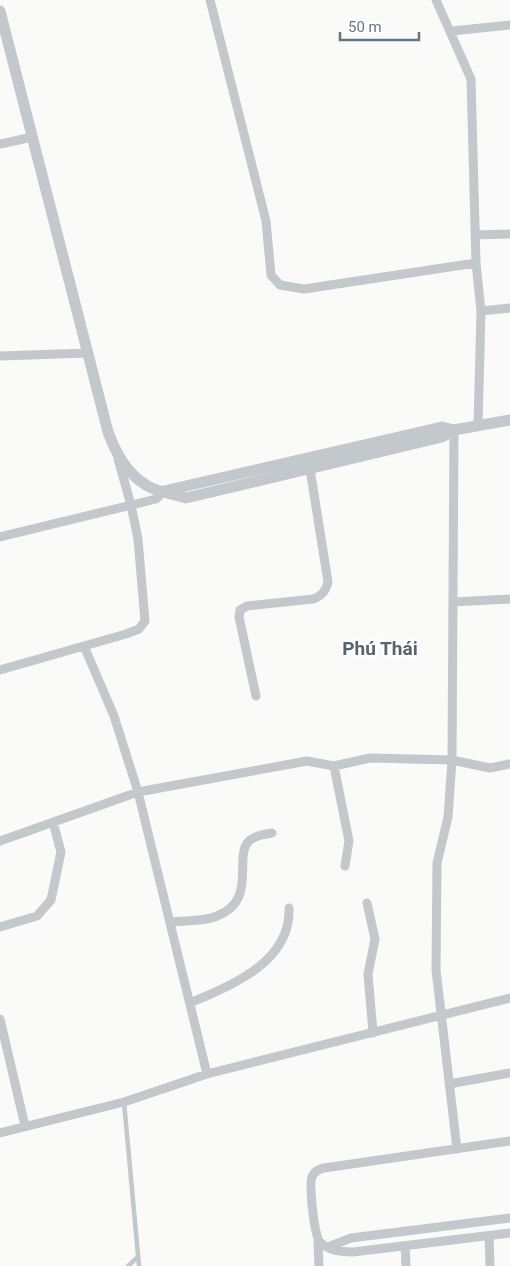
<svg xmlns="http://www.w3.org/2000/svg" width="510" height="1266" font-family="Roboto,sans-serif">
  <rect width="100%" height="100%" fill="#fafaf8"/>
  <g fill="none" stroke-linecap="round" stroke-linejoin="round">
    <!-- service -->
    <path stroke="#c3c8cc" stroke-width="4.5" d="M124,1102L139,1266
      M128,1266L138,1257"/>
    <!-- minor -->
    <path stroke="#c3c8cc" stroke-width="9" d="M210,0L266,221L271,275L280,285L304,289L476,263
      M436,0L471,79L476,263L481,311L478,426
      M452,31L510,25
      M0,144L32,137
      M475,235L510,234
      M481,311L510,308
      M0,356L88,353
      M454,430L452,760L448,817L437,863L436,970L457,1149
      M0,537L156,499L164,491
      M453,602L510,599
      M84,646L114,716L138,792L207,1074
      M0,670L126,634L139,629L145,621L138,539L131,505L118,459
      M256,696L239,617L240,610L247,606L313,599C322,596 326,591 328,582L310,469
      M334,766L349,841L345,866
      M0,841L138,792L307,761L334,766L370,758L452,760L490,768L510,764
      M367,903L375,939L368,974L373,1033
      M171,922C185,920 203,922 217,916C259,900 232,855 250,840C256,835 265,834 272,833
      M0,927L37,916L51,900L61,852L53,822
      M190,1003C232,985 291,962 289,908
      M0,1019L25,1126
      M449,1084L510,1073
      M0,1133L124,1102L207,1074L510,998
      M510,1141L324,1168C319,1169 314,1172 312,1177C309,1184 314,1237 320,1242C328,1251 342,1252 353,1252L510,1233
      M489,1236L490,1266
      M318,1241L319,1266
      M405,1246L406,1266
      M328,1247L351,1238L510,1218"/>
    <!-- tertiary -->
    <path stroke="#c3c8cc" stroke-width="11" d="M0,11L108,432C116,453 126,473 146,485C156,492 174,494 186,498L442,437L454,430
      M164,491L442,427L454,430L510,420"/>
  </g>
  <g text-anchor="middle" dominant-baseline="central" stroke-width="5" stroke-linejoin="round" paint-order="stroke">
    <!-- district labels -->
    <g font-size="19" font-weight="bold" fill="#57646e" stroke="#fff">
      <text x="380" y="648">Phú Thái</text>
    </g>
  </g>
  <!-- scale -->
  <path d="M340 32v8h79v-8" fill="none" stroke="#657683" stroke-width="2.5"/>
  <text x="348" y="32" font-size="15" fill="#657683" stroke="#ffffff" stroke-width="4" paint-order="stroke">50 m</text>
</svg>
